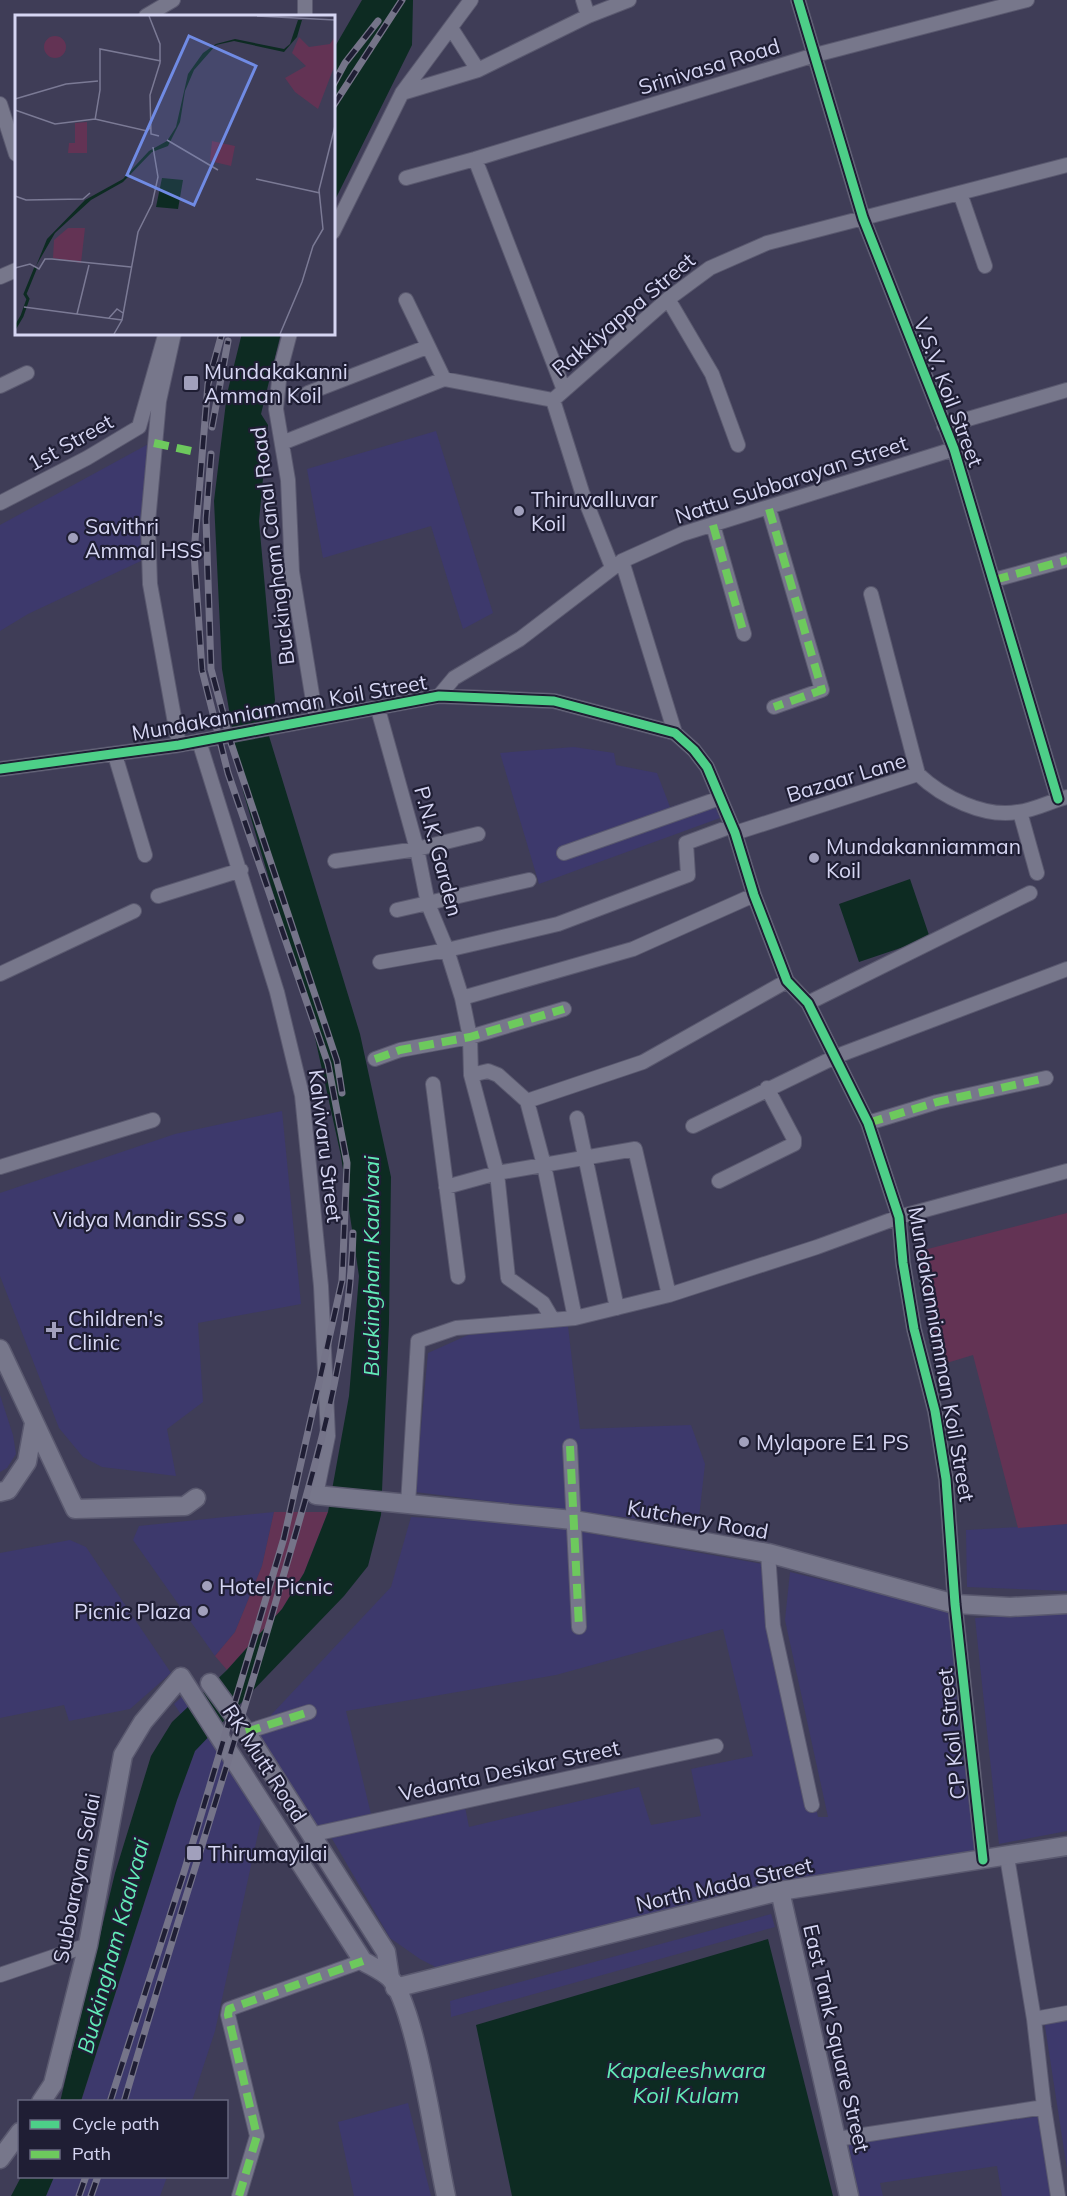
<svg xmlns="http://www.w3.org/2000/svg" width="1067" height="2196" font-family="Mulish,sans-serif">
  <rect width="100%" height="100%" fill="#3f3d57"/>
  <!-- built -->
  <path fill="#3d396c" d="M436,431L493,613L463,629L431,526L323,558L307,469Z
    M152,442L143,560L28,614L0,631V525Z
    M574,747L614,753L616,765L657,773L670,807L710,794L720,818L539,884L500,753Z
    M282,1111L301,1304L198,1323L203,1402L167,1429L176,1476L102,1467L83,1457L59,1428L0,1276V1193L175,1134Z
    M568,1326L580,1429L691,1425L705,1464L698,1526L415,1492L428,1353L468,1335Z
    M0,1395L13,1435L16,1454L7,1468L0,1472Z
    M274,1512L262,1566L235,1632L215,1656L133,1540L139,1526Z
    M411,1517L538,1524L768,1565L776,1632L818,1817H828L785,1620L790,1572L955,1612L983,1849L453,1976L420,1959L390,1938L331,1837L465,1807L469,1827L639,1787L651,1825L701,1816L691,1769L753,1756L723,1629L556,1675L346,1711L371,1814L317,1826L257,1730L391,1587Z
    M1067,1524V1591L967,1587L966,1530Z
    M70,1540L86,1547L171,1673L130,1709L69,1721L64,1705L0,1718V1553Z
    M1067,1612V1831L999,1844L975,1618Z
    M188,1691L262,1815L215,2031L192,2101L81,2102L177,1800L195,1751L201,1744L174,1704Z
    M771,1914L775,1927L451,2017L450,2001Z
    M1067,2016V2169L1044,2020Z
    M408,2103L431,2196H354L338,2122Z
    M1043,2116L1054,2196H1002L997,2166L880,2183L883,2196H859L848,2142Z
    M54,2177H167L160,2196H46Z"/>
  <!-- green -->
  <path fill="#633354" d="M1067,1213V1524L1018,1528L973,1355L940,1365L920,1251Z
    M274,1512H328L304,1573L282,1609L227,1670L215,1656L235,1632L262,1566Z"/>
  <!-- water -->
  <path fill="#0d2b22" d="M362,0H413L412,45L333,204V50Z
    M242,333H281L261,414L268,425L259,521L275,700L269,736L360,1034L391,1177L389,1323L381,1515L368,1566L344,1596L195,1751L177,1800L81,2101L60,2102L115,1873L151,1756L172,1722L227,1670L282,1609L304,1573L328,1512L349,1396L359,1276L341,1156L312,1024L243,791L222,669L214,501L227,394Z
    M910,879L930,938L859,962L839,904Z
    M768,1939L833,2196H512L476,2025Z
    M21,2177V2176L54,2177L46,2196H11Z"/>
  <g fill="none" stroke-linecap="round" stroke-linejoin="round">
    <defs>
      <path id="street" d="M583,0L588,16
        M798,0L863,218L954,449L1058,799
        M146,16L173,0
        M305,16V0
        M451,28L478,70L588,16L629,0
        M402,93L478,70
        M0,104L16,154
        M475,159L564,390
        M406,178L475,159L815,55L1027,0
        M960,193L985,266
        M333,232L402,93L471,0
        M0,277L16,270
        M668,299L712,374L738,445
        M406,300L444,379
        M174,333L159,401L148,522L150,584L179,745
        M290,333L280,371L276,409L288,480L292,572L316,719
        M0,386L27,373
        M308,393L427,347
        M553,400L668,299L710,268L767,243L1067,165
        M553,400L582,492L612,567
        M944,426L1067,390
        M282,443L444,379L553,400
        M0,503L87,458L139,427L164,339
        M769,509L822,690L774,707
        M713,525L744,634
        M622,561L675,733
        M994,580L1067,560
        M871,594L918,774
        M439,696L454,678L520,639L622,561L682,534L954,449
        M378,709L417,849L428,904L447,950L462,998L470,1037L471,1075L497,1173L508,1278L543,1303L553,1320
        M199,741L277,992L302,1095L321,1286L328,1436L316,1495
        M115,755L145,855
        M0,769L179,745L439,696L554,701L675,733L694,750L707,767L735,833L754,895L787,981L808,1003L868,1123L899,1217L903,1263L914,1329L935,1411L946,1479L955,1604L983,1860
        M1020,812L1037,873
        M735,833L918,774C942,797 984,818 1018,812C1035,810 1051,801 1067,797
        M564,853L720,798
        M335,861L417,849L478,834
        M158,896L241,870
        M397,910L529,880
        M380,962L447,950L558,924L688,875L686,843L732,826
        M0,974L134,911
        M462,998L633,949L754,895
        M808,1003L1030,893
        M375,1059L400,1050L470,1037L564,1009
        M471,1075L488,1071L498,1075L527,1101L544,1165L575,1318
        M433,1084L458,1277
        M527,1101L643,1062L787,981
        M577,1118L617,1308
        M868,1123L937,1102L1046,1078
        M693,1126L837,1056L1067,969
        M0,1167L153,1120
        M719,1181L794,1144V1139L767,1088
        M446,1187L497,1173L635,1149L669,1295
        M570,1446L579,1627
        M408,1504L418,1341L456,1328L575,1318L669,1295L817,1247L899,1217L1067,1171
        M768,1553L773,1626L812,1805
        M246,1732L309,1712
        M310,1835L716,1746
        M1007,1857L1034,2019L1044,2107L1058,2196
        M0,1975L88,1945
        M1034,2019L1067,2013
        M837,2139L1044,2107
        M239,2196L257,2136L228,2015L229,2009L363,1961"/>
      <path id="secondary" d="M0,1349L75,1509L185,1506L196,1498
        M0,1492L8,1490L27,1462L34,1423
        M316,1495L573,1520L705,1542L768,1553L955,1604L1010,1607L1067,1604
        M210,1683L246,1732L386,1952L390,1978
        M780,1891L849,2196
        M395,1988L780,1891L1067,1846
        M41,2102L53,2084L88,1945L123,1755L143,1722L181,1677L363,1961C371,1966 383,1971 390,1978C416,2006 436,2152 446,2196
        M0,2159L20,2132"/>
    </defs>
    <!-- street casing -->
    <use href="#street" stroke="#5a596f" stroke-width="16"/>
    <!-- secondary casing -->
    <use href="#secondary" stroke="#5a596f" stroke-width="21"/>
    <!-- street -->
    <use href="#street" stroke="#77778b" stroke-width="14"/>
    <!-- secondary -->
    <use href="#secondary" stroke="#77778b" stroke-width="18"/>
    <defs>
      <path id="rail" d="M333,85L345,63L378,21
        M333,106L402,0
        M212,427L228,341
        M211,454L206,519L211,669L231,743L337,1061L342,1093
        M110,2102L184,1872L284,1538L342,1281L347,1163L328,1064L228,773L202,670L194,553L208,384L222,333
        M124,2102C174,1929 231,1759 280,1587C314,1471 350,1354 353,1233
        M79,2196L86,2176
        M91,2196L98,2176"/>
    </defs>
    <!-- rail casing -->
    <use href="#rail" stroke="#757489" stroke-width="7"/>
    <!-- rail -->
    <use href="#rail" stroke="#1f1e34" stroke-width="4.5" stroke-dasharray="14" stroke-linecap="butt"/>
    <!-- quiet -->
    <path stroke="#6dc95d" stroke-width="8" stroke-dasharray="15 8" stroke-linecap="butt" d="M154,443L191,451
      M769,509L822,690L774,707
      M713,525L744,634
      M994,580L1067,560
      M375,1059L400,1050L470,1037L564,1009
      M868,1123L937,1102L1046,1078
      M570,1446L579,1627
      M246,1732L309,1712
      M239,2196L257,2136L228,2015L229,2009L363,1961"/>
    <defs>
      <path id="cycleway" d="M798,0L863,218L954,449L1058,799
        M0,769L179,745L439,696L554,701L675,733L694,750L707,767L735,833L754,895L787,981L808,1003L868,1123L899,1217L903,1263L914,1329L935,1411L946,1479L955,1604L983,1860"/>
    </defs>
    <!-- cycleway casing -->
    <use href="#cycleway" stroke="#1f1e34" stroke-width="13"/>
    <!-- cycleway -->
    <use href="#cycleway" stroke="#4dcf88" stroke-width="9"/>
  </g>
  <!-- markers -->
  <g fill="#a1a0bc" stroke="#1f1e34" stroke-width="2">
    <rect x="183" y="375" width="16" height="16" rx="3"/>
    <circle cx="519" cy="511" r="6"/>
    <circle cx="73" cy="538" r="6"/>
    <circle cx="814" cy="858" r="6"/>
    <circle cx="239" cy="1219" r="6"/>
    <path d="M51 1321h6v6h6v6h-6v6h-6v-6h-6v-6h6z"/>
    <circle cx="744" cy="1442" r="6"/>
    <circle cx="207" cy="1586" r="6"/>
    <circle cx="203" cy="1611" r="6"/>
    <rect x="186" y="1845" width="16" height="16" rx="3"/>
  </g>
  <g text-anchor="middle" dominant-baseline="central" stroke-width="4.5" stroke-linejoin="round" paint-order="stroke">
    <!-- street labels -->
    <g font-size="21" fill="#d6d6f3" stroke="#1f1e34">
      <text transform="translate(709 66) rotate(-17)">Srinivasa Road</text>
      <text transform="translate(623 314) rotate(-40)">Rakkiyappa Street</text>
      <text transform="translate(949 392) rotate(69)">V.S.V. Koil Street</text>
      <text transform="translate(70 442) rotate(-29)">1st Street</text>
      <text transform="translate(791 479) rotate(-18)">Nattu Subbarayan Street</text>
      <text transform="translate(272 546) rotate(-97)">Buckingham Canal Road</text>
      <text transform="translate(279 707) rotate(-10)">Mundakanniamman Koil Street</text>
      <text transform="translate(846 777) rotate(-17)">Bazaar Lane</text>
      <text transform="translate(439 851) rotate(75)">P.N.K. Garden</text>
      <text transform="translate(326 1146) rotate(83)">Kalvivaru Street</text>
      <text transform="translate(942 1354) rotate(80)">Mundakanniamman Koil Street</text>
      <text transform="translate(698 1519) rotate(10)">Kutchery Road</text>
      <text transform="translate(951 1734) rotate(-96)">CP Koil Street</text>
      <text transform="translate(265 1763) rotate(57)">RK Mutt Road</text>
      <text transform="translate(509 1770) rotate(-12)">Vedanta Desikar Street</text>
      <text transform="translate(76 1878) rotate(-79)">Subbarayan Salai</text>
      <text transform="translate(724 1884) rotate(-13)">North Mada Street</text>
      <text transform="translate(837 2038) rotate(77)">East Tank Square Street</text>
    </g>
    <!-- poi labels -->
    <g font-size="21" fill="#d6d6f3" stroke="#1f1e34" text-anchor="start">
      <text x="204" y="371">Mundakakanni<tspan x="204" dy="24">Amman Koil</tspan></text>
      <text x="531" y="499">Thiruvalluvar<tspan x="531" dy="24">Koil</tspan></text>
      <text x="85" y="526">Savithri<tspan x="85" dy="24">Ammal HSS</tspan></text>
      <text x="826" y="846">Mundakanniamman<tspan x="826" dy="24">Koil</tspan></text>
      <text x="227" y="1219" text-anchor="end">Vidya Mandir SSS</text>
      <text x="68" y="1318">Children's<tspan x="68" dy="24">Clinic</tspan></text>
      <text x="756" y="1442">Mylapore E1 PS</text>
      <text x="219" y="1586">Hotel Picnic</text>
      <text x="191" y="1611" text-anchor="end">Picnic Plaza</text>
      <text x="208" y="1853">Thirumayilai</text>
    </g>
    <!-- water labels -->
    <g font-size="22" font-style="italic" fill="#62ebb8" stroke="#1f1e34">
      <text transform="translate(371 1266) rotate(-90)">Buckingham Kaalvaai</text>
      <text transform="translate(113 1946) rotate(-75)">Buckingham Kaalvaai</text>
      <text x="686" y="2070">Kapaleeshwara<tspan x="686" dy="25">Koil Kulam</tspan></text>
    </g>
  </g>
  <!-- overview -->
  <g transform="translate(15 15)">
    <rect width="320" height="320" fill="#3f3d57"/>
    <path d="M29 32a11 11 0 1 1 22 0a11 11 0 1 1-22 0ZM284,22L294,32L315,29L319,23V52L303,94L280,77L270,63L291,51L277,38ZM72,107V138H53L54,128H60V108ZM197,126L220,131L216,151L195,146ZM53,213H70L66,248L38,243L39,225Z" fill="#633354"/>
    <path d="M283,5H287L282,22L269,37L219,26L201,30L179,55L170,76L165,107L153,131L137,137L108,167L76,185L40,218L21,251L32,224L70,185L108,164L134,136L152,126L161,112L173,59L188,38L201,29L220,24L269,34L275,29ZM147,163L168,165L163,194L141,192Z" fill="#0d2b22"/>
    <path fill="none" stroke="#0d2b22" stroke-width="3" d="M0,313L7,301L13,284L10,279L21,252"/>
    <path fill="none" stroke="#7b7a95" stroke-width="1.5" d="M134,1L145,29V48L135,80L136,119L144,121M242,1L320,5M0,84L51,69L83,66M0,95L40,109L80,104L132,116L136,112M80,105L85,75V34L146,46M152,125L203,155M241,164L305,178M0,181L11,185L68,184L75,178M0,253L15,249L24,254L30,244H37L116,252M9,292L107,305M62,299L74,250M94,303L102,294L108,298M99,319L107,305L123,217L137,189L143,162L138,132M265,319L287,267L298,231L308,214L304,175L320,111"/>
    <path fill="#708be4" fill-opacity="0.15" stroke="#708be4" stroke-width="3" d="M174,21L241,51L179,190L112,160Z"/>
    <rect width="320" height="320" fill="none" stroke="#d6d6f3" stroke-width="3"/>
  </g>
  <!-- legend -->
  <rect x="18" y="2100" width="210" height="78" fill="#1f1e34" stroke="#686880" stroke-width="1.5"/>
  <rect x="30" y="2120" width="30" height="9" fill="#4dcf88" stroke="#686880" stroke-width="1.5"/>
  <text x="72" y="2130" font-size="18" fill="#d6d6f3">Cycle path</text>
  <rect x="30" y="2150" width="30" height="9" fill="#6dc95d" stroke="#686880" stroke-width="1.5"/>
  <text x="72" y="2160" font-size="18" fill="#d6d6f3">Path</text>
</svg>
